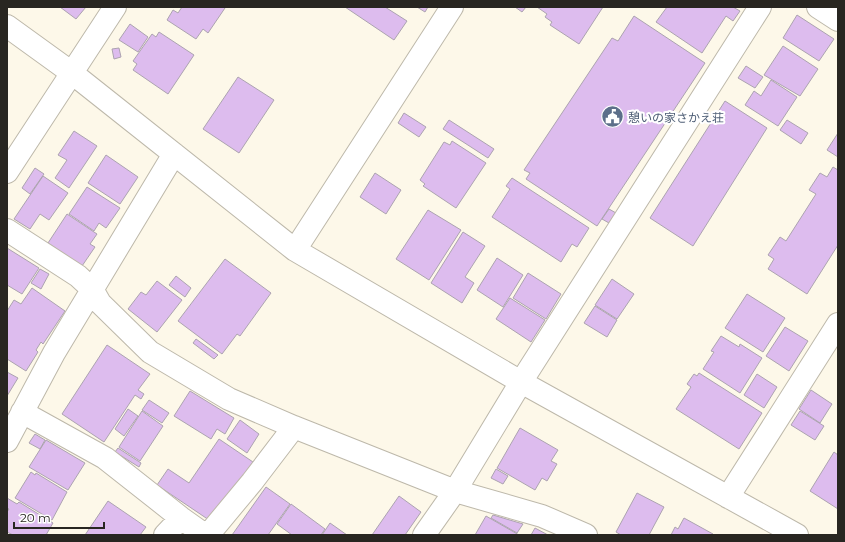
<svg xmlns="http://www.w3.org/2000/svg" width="845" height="542" font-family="Montserrat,'Noto Sans JP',sans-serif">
  <rect width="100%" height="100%" fill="#fdf8e9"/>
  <!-- building -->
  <path fill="#ddbcee" stroke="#aca3b0" d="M60,7H86L76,19Z
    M182,7H223L225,8L208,33L203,29L196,39L167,20L173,10L178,13Z
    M345,7H385L407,21L394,40Z
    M417,7H428L425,12Z
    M515,7H526L522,12Z
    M537,7H603L579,44L550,25L552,22L545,17L547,14Z
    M667,7H733L740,11L733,21L726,16L702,53L656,22Z
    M797,15L834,39L819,61L783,38Z
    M634,16L705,63L597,226L526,179L530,173L524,170L612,38L618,41Z
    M130,24L148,37L138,52L119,40Z
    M159,32L194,55L168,94L133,70L137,64L133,61L152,34L156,37Z
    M783,46L818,69L800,96L764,75Z
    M119,48L121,57L114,59L112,49Z
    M746,66L763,77L755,88L738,78Z
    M238,77L274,100L239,153L203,129Z
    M771,80L797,97L778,126L745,105L754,91L761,96Z
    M725,101L767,128L693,246L650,218Z
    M404,113L426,127L419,137L398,123Z
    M449,120L494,149L488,158L443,129Z
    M787,120L808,133L801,144L780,130Z
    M74,131L97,146L69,188L55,178L67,160L58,155Z
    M838,133V157L827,150Z
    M452,141L486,163L456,208L423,186L425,184L420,180L444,142L450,145Z
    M106,155L138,177L120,204L88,183Z
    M833,167L838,170V245L807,294L768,269L774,259L768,255L780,237L786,241L816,194L809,190L820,173L827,177Z
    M35,168L44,174L30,194L22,188Z
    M375,173L401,190L386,214L360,197Z
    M43,176L68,193L49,220L40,214L30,229L14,219Z
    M512,178L589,228L577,247L572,244L561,262L492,217L510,189L506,186Z
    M87,187L120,208L106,228L99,223L94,231L69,214Z
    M609,209L616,213L609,223L602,219Z
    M428,210L461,230L429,280L396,259Z
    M67,214L97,234L90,244L95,247L82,266L48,243Z
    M463,232L485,246L465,277L474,283L462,303L431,283Z
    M7,248L39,268L22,294L7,285Z
    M497,258L523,275L503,307L477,290Z
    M225,259L271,293L240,336L237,334L222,354L178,321Z
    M40,269L49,274L41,289L31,283Z
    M528,273L561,294L546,319L513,298Z
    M176,276L191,288L185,297L169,285Z
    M612,279L634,294L617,319L595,305Z
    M157,281L182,300L157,332L128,309L141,292L146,295Z
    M32,288L65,311L43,344L41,342L36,350L38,352L26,371L7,359V311L14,300L21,304Z
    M747,294L785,318L763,352L725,328Z
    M510,298L545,320L531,342L496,319Z
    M595,306L617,320L607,337L584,323Z
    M785,327L808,341L789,371L766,356Z
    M721,336L739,347L740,344L762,358L740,393L703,369L714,352L711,351Z
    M196,339L218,355L214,359L193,343Z
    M107,345L150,374L138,390L144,394L141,399L135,395L104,442L62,414Z
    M7,372L18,378L7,396Z
    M699,373L762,413L739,449L676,409L691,387L687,384L694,374L697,376Z
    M757,374L777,387L764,408L744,395Z
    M811,390L832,404L820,423L799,409Z
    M190,391L234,418L225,434L217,429L211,439L174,416Z
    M149,400L169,413L162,423L142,410Z
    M128,409L138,416L124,436L115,429Z
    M142,411L163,426L140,461L119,447Z
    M800,411L824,426L815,440L791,425Z
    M240,420L259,434L247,453L227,439Z
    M520,428L558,450L551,461L557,464L547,481L542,478L535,490L497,468Z
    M35,434L45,440L40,449L29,443Z
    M219,439L253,462L212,522L157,485L168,469L189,483Z
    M46,440L85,463L68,490L29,467Z
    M118,448L141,463L139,467L115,452Z
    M834,452L838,455V509L810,491Z
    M496,469L508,476L503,484L491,478Z
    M31,472L35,475L36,473L67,492L52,520L15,498Z
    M266,487L290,504L268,535H232Z
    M637,493L664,507L649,535H621L616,532Z
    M399,496L421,512L405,535H372Z
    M7,498L17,504L19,502L53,523L46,535H13L7,532V512L9,509L7,508Z
    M108,501L146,527L140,535H85Z
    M291,504L325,529L321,535H292L277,524Z
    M493,515L523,524L517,533L491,518Z
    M486,516L519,535H475Z
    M684,518L713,534L712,535H671L675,527L678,529Z
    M330,523L347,535H322Z
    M535,528L548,535H531Z"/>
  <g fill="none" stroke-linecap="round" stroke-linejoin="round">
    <defs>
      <path id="minor" d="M818,7L838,20
        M7,26L72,73L295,250L521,382L797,535
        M7,172L115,7
        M7,230L78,276L92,289L100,303L150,352L229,399L294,427L455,491L542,516L586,535
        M295,250L452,7
        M22,412L105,458L181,518L205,535
        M7,441L54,353L174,154
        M728,497L838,324
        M165,535L181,518
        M208,535L252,482L294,427
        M424,535L455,491L521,382L760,7"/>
    </defs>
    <!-- minor casing -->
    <use href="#minor" stroke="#bdb8aa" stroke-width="24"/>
    <!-- minor -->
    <use href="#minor" stroke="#fff" stroke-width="22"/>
  </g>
  <!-- icons -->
  <defs>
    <symbol id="civic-disc" viewBox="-11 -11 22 22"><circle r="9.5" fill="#5c6f8a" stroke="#fff"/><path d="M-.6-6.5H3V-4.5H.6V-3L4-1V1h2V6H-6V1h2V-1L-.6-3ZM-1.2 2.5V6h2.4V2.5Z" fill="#fff"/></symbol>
  </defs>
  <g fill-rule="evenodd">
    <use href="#civic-disc" x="600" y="104" width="25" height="25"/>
  </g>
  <g text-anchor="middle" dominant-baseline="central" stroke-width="4" stroke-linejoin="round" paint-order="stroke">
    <!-- service labels -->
    <g font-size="12" fill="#4e5e75" stroke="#fff" text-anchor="start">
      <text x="628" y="117">憩いの家さかえ荘</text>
    </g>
  </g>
  <!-- border -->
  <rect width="845" height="542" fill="none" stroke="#282621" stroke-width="16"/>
  <!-- scale -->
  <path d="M14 522v6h90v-6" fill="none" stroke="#282621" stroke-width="2"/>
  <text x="20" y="522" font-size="12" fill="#282621" stroke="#ffffff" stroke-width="3" paint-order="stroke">20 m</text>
</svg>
